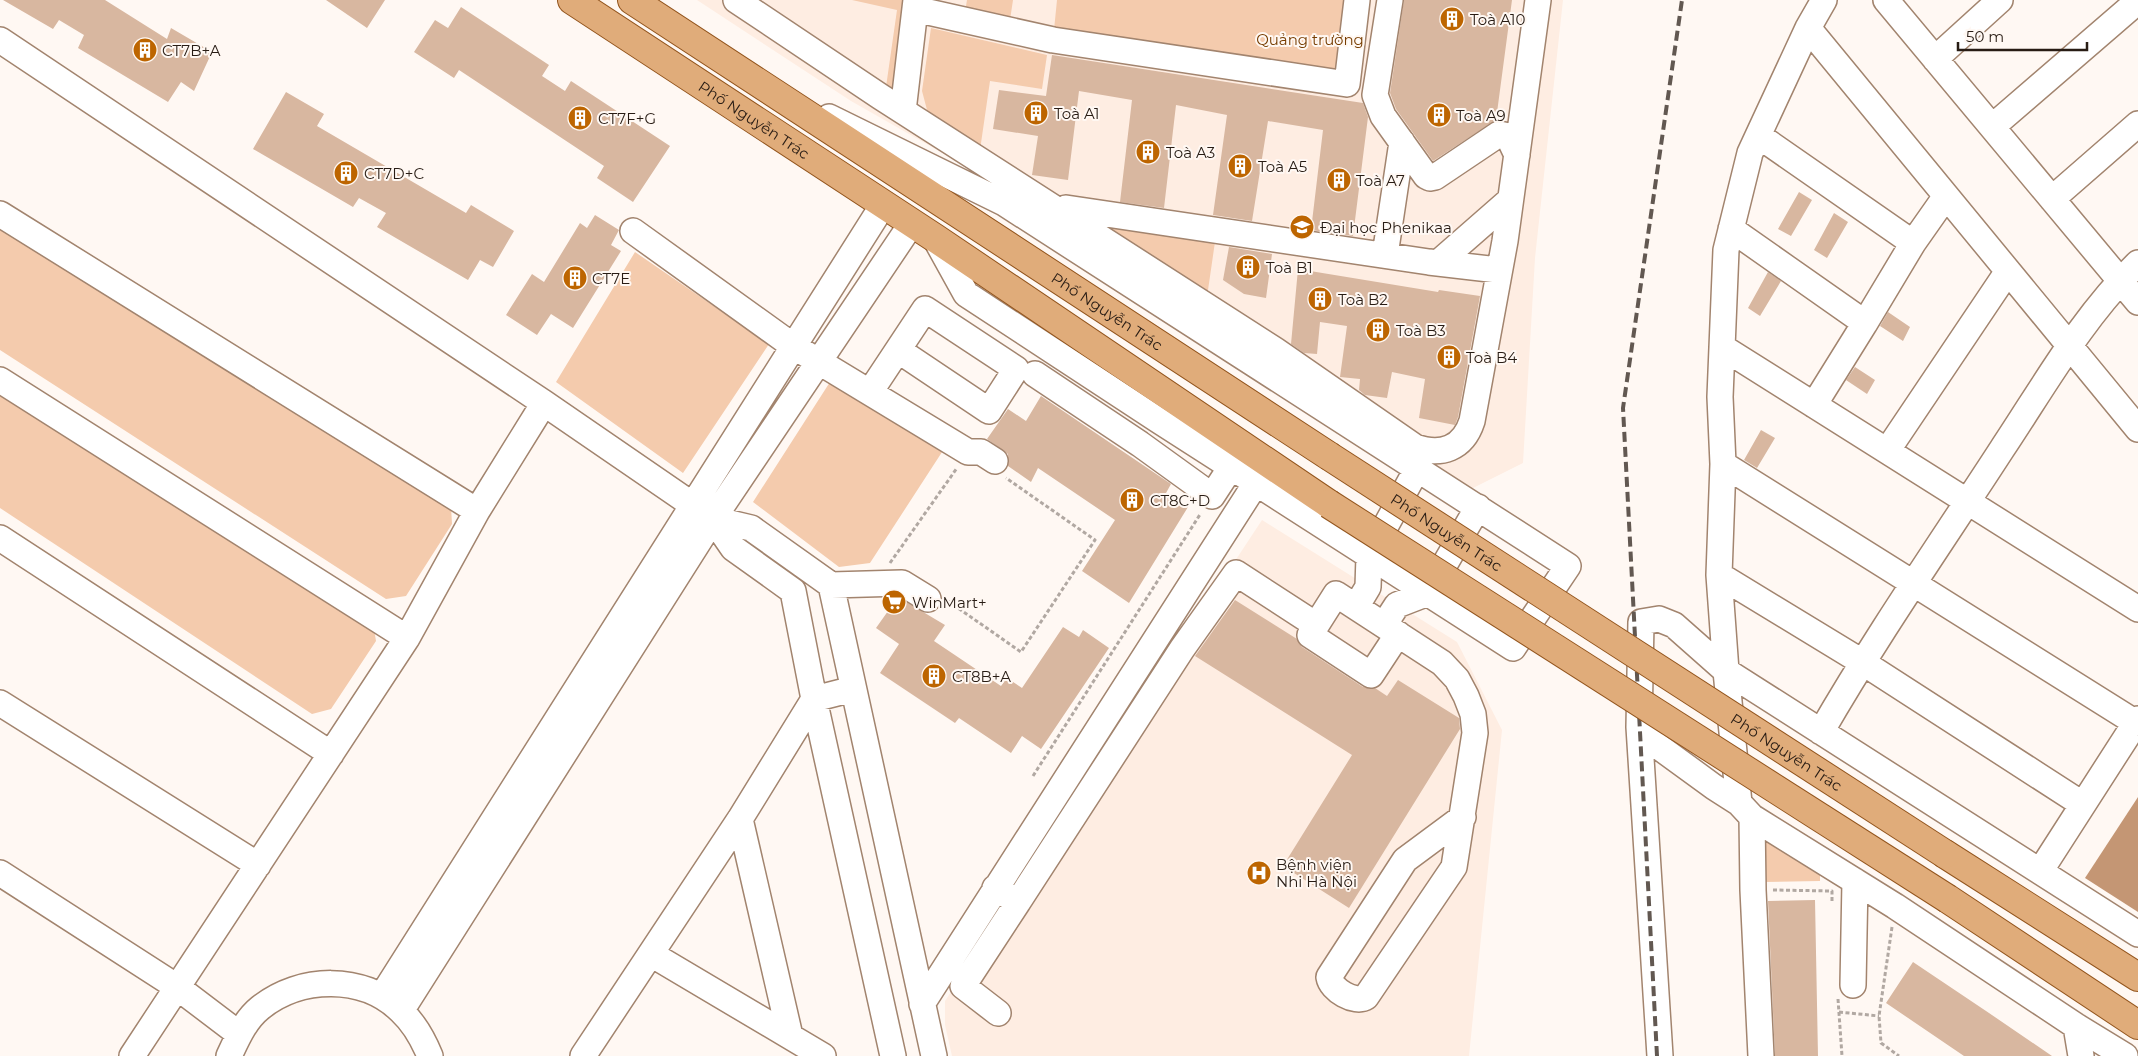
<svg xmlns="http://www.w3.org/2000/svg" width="2138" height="1056" font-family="Montserrat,sans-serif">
  <rect width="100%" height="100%" fill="#fff8f3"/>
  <!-- built -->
  <path fill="#feede2" d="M697,0H1563L1535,258L1523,463L1471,489L1018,196L851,101Z
    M1262,520L1457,642L1502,730L1469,1056H952L945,1025V1001Z"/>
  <!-- green -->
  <path fill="#f4cbad" d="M852,0H908L893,94L886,87L897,10Z
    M967,0H1013L1010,20L965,12Z
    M1057,0H1357L1347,84L1053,40Z
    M931,28L1047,55L1042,89L990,81L980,150L930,121L922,91Z
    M0,218L451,506L452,524L406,596L386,599L0,350Z
    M1100,219L1216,235L1207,297L1101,228Z
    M635,252L769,344L683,473L556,382Z
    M0,381L373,623L376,641L331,709L312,714L0,508Z
    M830,382L944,449L870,563L839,567L753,502Z
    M1761,830L1820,867V881L1764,882Z"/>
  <!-- water -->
  <path fill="#c49674" d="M2138,797V912L2085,878Z"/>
  <!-- building -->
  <path fill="#d8b7a0" d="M3,0H105L167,39L171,28L212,52L194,91L181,82L168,102L78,48L84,35L59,20L53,29Z
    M326,0H385L367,28Z
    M1404,0H1512L1496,120L1433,161L1396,109L1390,93Z
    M461,7L549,65L542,76L565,91L571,81L670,146L633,202L597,178L604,166L459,70L454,78L414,52L435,20L448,28Z
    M1052,55L1363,103L1368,117L1353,236L1311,230L1323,130L1268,121L1252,221L1213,215L1227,115L1176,105L1164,208L1120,202L1132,100L1079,91L1068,180L1032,175L1038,136L993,129L999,90L1046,96Z
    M286,92L324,114L317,126L466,213L471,205L514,231L493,267L480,260L468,280L377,227L386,213L359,198L353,207L253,149Z
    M1799,192L1812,200L1791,236L1778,229Z
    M1834,213L1848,222L1827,258L1814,250Z
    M595,215L619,230L611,245L621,251L573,328L551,314L537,335L506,315L532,274L544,282L580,223L587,228Z
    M1229,247L1272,254L1266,298L1244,294L1223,280Z
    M1298,269L1438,292L1439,290L1480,296L1458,417L1455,425L1419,418L1425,379L1392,372L1387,398L1365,395L1359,390L1360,379L1340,377L1347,326L1320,322L1317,354L1304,353L1291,344Z
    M1768,272L1781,281L1760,316L1748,308Z
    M1888,312L1910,327L1903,341L1880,326Z
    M1855,367L1875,380L1867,394L1846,380Z
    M1041,396L1171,484L1166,493L1188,507L1129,603L1082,571L1115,520L1038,468L1031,482L1008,466V454L987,439L1008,409L1026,421Z
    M1761,430L1775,438L1757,468L1744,460Z
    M898,597L945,625L934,641L1001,686L1007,678L1022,688L1063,627L1079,637L1083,630L1109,648L1041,749L1022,736L1011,753L959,718L955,723L880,673L899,644L876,628Z
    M1235,600L1297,639L1302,647L1363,687L1375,688L1387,696L1398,680L1459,718L1460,729L1349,908L1283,866L1352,755L1195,656Z
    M1815,900L1818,1056H1775L1768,901Z
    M1913,962L1989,1013L2052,1056H1964L1886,1003Z"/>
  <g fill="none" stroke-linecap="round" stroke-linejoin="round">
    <defs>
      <path id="minor" d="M736,0L881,97L1275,350L1415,447C1441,456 1463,449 1472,421L1505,241L1538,0
        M1390,0L1375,95L1383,116L1426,176L1430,178L1435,177L1499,134L1508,136L1517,155
        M1824,0L1808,28L1750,153L1726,250L1720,397L1723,464L1719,575L1726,671L2138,934
        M1886,0L2138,302
        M915,9L1053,40L1347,84L1357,0
        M1808,28L2138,429
        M0,40L544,403L713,519L751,528L831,585L902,583L928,599
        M1935,59L2000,0
        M903,111L916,0
        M829,117L1004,203L1568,566L1513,648L1158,420L966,294L935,238
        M1992,127L2138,1
        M2052,199L2138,124
        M1066,208L1429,262L1498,270
        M0,214L477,511L407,638L132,1056
        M1731,229L1865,323L1913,243L1759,136
        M633,231L793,346L968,452H981L995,461
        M1913,243L1946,196
        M1385,255L1402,142
        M1438,263L1510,200
        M1722,347L2138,609
        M1035,374L1140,444L1212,496L1231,467
        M0,380L407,638
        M870,392L925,309L1016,369L989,411L898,350
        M1814,405L1865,323
        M1887,451L2008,271
        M1723,464L2136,723
        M477,511L544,403
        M713,519L733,548L793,591L814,699L893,1056
        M0,538L331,754
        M1719,575L1862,662L2082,804
        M831,585L934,1056
        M1356,607L1368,587L1369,556L1417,469
        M1384,625L1397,605L1428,593L1478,507
        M1398,634L1371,675L1310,635L1336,594L1442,663L1457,679L1466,696L1473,714L1475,733L1454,867L1366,997C1355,1004 1331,990 1329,977L1405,860L1463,817
        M0,703L258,865
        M1821,732C1877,635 1941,543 2002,449C2044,386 2083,316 2138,263
        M1640,733L1714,787L1739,803
        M1752,817L1753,890L1761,1056
        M740,819L790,1036
        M2041,870L2138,719
        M0,873L177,987L239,1034
        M995,888L1018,902L1182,649L1236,573L1316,625
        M651,954L823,1056
        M1853,985L1855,881
        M382,996L883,205
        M922,1004L1256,483
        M401,1011L713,519L912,223
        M998,1013L963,986L1018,902
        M2076,1026L2081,1056
        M229,1056C237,1039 245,1020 260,1008C300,976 363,974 401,1011C415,1024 423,1039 430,1056
        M583,1056L740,819L814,699L853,689
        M1660,1056L1639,727L1641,622L1659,619L1674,625L1726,671L1739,803L1752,817L1895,906L2076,1026L2125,1056"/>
      <g id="major">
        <path id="s1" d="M572,0L935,238L1329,504"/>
        <path id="s2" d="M632,0L1329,456"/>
        <path d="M1945,854L2138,977"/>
        <path d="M1948,899L2138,1025"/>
      </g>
    </defs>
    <!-- minor casing -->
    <use href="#minor" stroke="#a2846e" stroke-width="28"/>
    <!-- major casing -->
    <use href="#major" stroke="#93551d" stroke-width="30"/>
    <!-- path -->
    <path stroke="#b1a8a2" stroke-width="3" stroke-dasharray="4 2.5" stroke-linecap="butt" d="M890,563L957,468
      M948,601L1021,652L1095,540L1006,478
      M1033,776L1201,513
      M1773,890L1832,891V901
      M1892,927L1879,1016L1881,1043L1899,1056
      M1838,999L1842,1056
      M1839,1012L1879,1016"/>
    <!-- minor -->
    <use href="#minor" stroke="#fff" stroke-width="25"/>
    <!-- major -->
    <use href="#major" stroke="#e0ac7a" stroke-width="28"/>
    <!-- rail -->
    <path stroke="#625851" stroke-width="4" stroke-dasharray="10 5" stroke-linecap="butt" d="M1657,1056L1623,408L1682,0"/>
    <defs>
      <g id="major-bridge">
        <path id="s3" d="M1329,456L1945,854"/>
        <path d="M1329,504L1948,899"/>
      </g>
    </defs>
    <!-- major-bridge casing -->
    <use href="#major-bridge" stroke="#93551d" stroke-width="30" stroke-linecap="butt"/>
    <!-- major-bridge -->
    <use href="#major-bridge" stroke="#e0ac7a" stroke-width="28"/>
  </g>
  <!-- icons -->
  <defs>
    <symbol id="building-disc" viewBox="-11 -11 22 22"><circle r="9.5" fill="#bd6500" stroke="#fff8f3"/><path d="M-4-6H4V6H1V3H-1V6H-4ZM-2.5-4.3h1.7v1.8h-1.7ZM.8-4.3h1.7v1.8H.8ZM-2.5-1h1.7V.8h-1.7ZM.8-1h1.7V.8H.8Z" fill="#fff"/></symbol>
    <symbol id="university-disc" viewBox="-11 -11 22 22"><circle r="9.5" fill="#bd6500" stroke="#fff8f3"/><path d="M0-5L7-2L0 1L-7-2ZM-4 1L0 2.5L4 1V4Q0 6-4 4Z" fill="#fff"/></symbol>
    <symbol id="supermarket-disc" viewBox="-11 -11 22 22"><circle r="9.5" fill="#bd6500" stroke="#fff8f3"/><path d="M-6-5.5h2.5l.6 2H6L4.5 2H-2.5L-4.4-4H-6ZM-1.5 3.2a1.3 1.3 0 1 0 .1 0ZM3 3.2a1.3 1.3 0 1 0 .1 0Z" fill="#fff"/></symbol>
    <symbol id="hospital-disc" viewBox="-11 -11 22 22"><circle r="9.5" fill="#bd6500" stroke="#fff8f3"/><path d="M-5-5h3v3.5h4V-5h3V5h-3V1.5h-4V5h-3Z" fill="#fff"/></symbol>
  </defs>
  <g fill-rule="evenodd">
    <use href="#building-disc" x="1438" y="5" width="28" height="28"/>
    <use href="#building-disc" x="131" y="36" width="28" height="28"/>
    <use href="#building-disc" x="1022" y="99" width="28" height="28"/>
    <use href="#building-disc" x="1425" y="101" width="28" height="28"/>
    <use href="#building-disc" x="566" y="104" width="28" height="28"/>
    <use href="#building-disc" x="1134" y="138" width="28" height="28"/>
    <use href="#building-disc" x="1226" y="152" width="28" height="28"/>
    <use href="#building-disc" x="332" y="159" width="28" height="28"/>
    <use href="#building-disc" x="1325" y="166" width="28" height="28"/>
    <use href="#university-disc" x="1288" y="213" width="28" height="28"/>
    <use href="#building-disc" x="1234" y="253" width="28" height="28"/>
    <use href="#building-disc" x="561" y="264" width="28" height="28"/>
    <use href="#building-disc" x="1306" y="285" width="28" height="28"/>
    <use href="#building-disc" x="1364" y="316" width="28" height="28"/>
    <use href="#building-disc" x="1435" y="343" width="28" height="28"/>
    <use href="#building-disc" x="1118" y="486" width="28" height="28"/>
    <use href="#supermarket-disc" x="880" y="588" width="28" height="28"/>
    <use href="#building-disc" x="920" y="662" width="28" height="28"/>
    <use href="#hospital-disc" x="1245" y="859" width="28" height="28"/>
  </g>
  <g text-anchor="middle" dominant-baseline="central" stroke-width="4" stroke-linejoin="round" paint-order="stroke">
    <!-- poi labels -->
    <g font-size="15" fill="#281c14" stroke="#fff8f3" text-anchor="start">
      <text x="1470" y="19">Toà A10</text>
      <text x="162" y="50">CT7B+A</text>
      <text x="1054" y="113">Toà A1</text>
      <text x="1456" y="115">Toà A9</text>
      <text x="598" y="118">CT7F+G</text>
      <text x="1166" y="152">Toà A3</text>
      <text x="1258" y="166">Toà A5</text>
      <text x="364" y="173">CT7D+C</text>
      <text x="1356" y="180">Toà A7</text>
      <text x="1320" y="227">Đại học Phenikaa</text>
      <text x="1266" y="267">Toà B1</text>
      <text x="592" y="278">CT7E</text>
      <text x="1338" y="299">Toà B2</text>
      <text x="1396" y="330">Toà B3</text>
      <text x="1466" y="357">Toà B4</text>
      <text x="1150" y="500">CT8C+D</text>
      <text x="912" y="602">WinMart+</text>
      <text x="952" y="676">CT8B+A</text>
      <text x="1276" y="864">Bệnh viện<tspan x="1276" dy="17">Nhi Hà Nội</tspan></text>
    </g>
    <!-- park labels -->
    <g font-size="15" fill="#773d00" stroke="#fff8f3">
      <text x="1310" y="39">Quảng trường</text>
    </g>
    <!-- street labels -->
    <g font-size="15" fill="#281c14" stroke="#fff8f3">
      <text stroke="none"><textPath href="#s1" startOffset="218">Phố Nguyễn Trác</textPath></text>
      <text stroke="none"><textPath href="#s2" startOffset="568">Phố Nguyễn Trác</textPath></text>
      <text stroke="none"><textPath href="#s3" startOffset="140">Phố Nguyễn Trác</textPath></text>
      <text stroke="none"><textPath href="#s3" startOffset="545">Phố Nguyễn Trác</textPath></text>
    </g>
  </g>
  <!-- scale -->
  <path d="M1958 42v8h129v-8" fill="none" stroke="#281c14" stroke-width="2.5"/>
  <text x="1966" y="42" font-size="15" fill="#281c14" stroke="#fff8f3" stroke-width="4" paint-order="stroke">50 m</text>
</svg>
